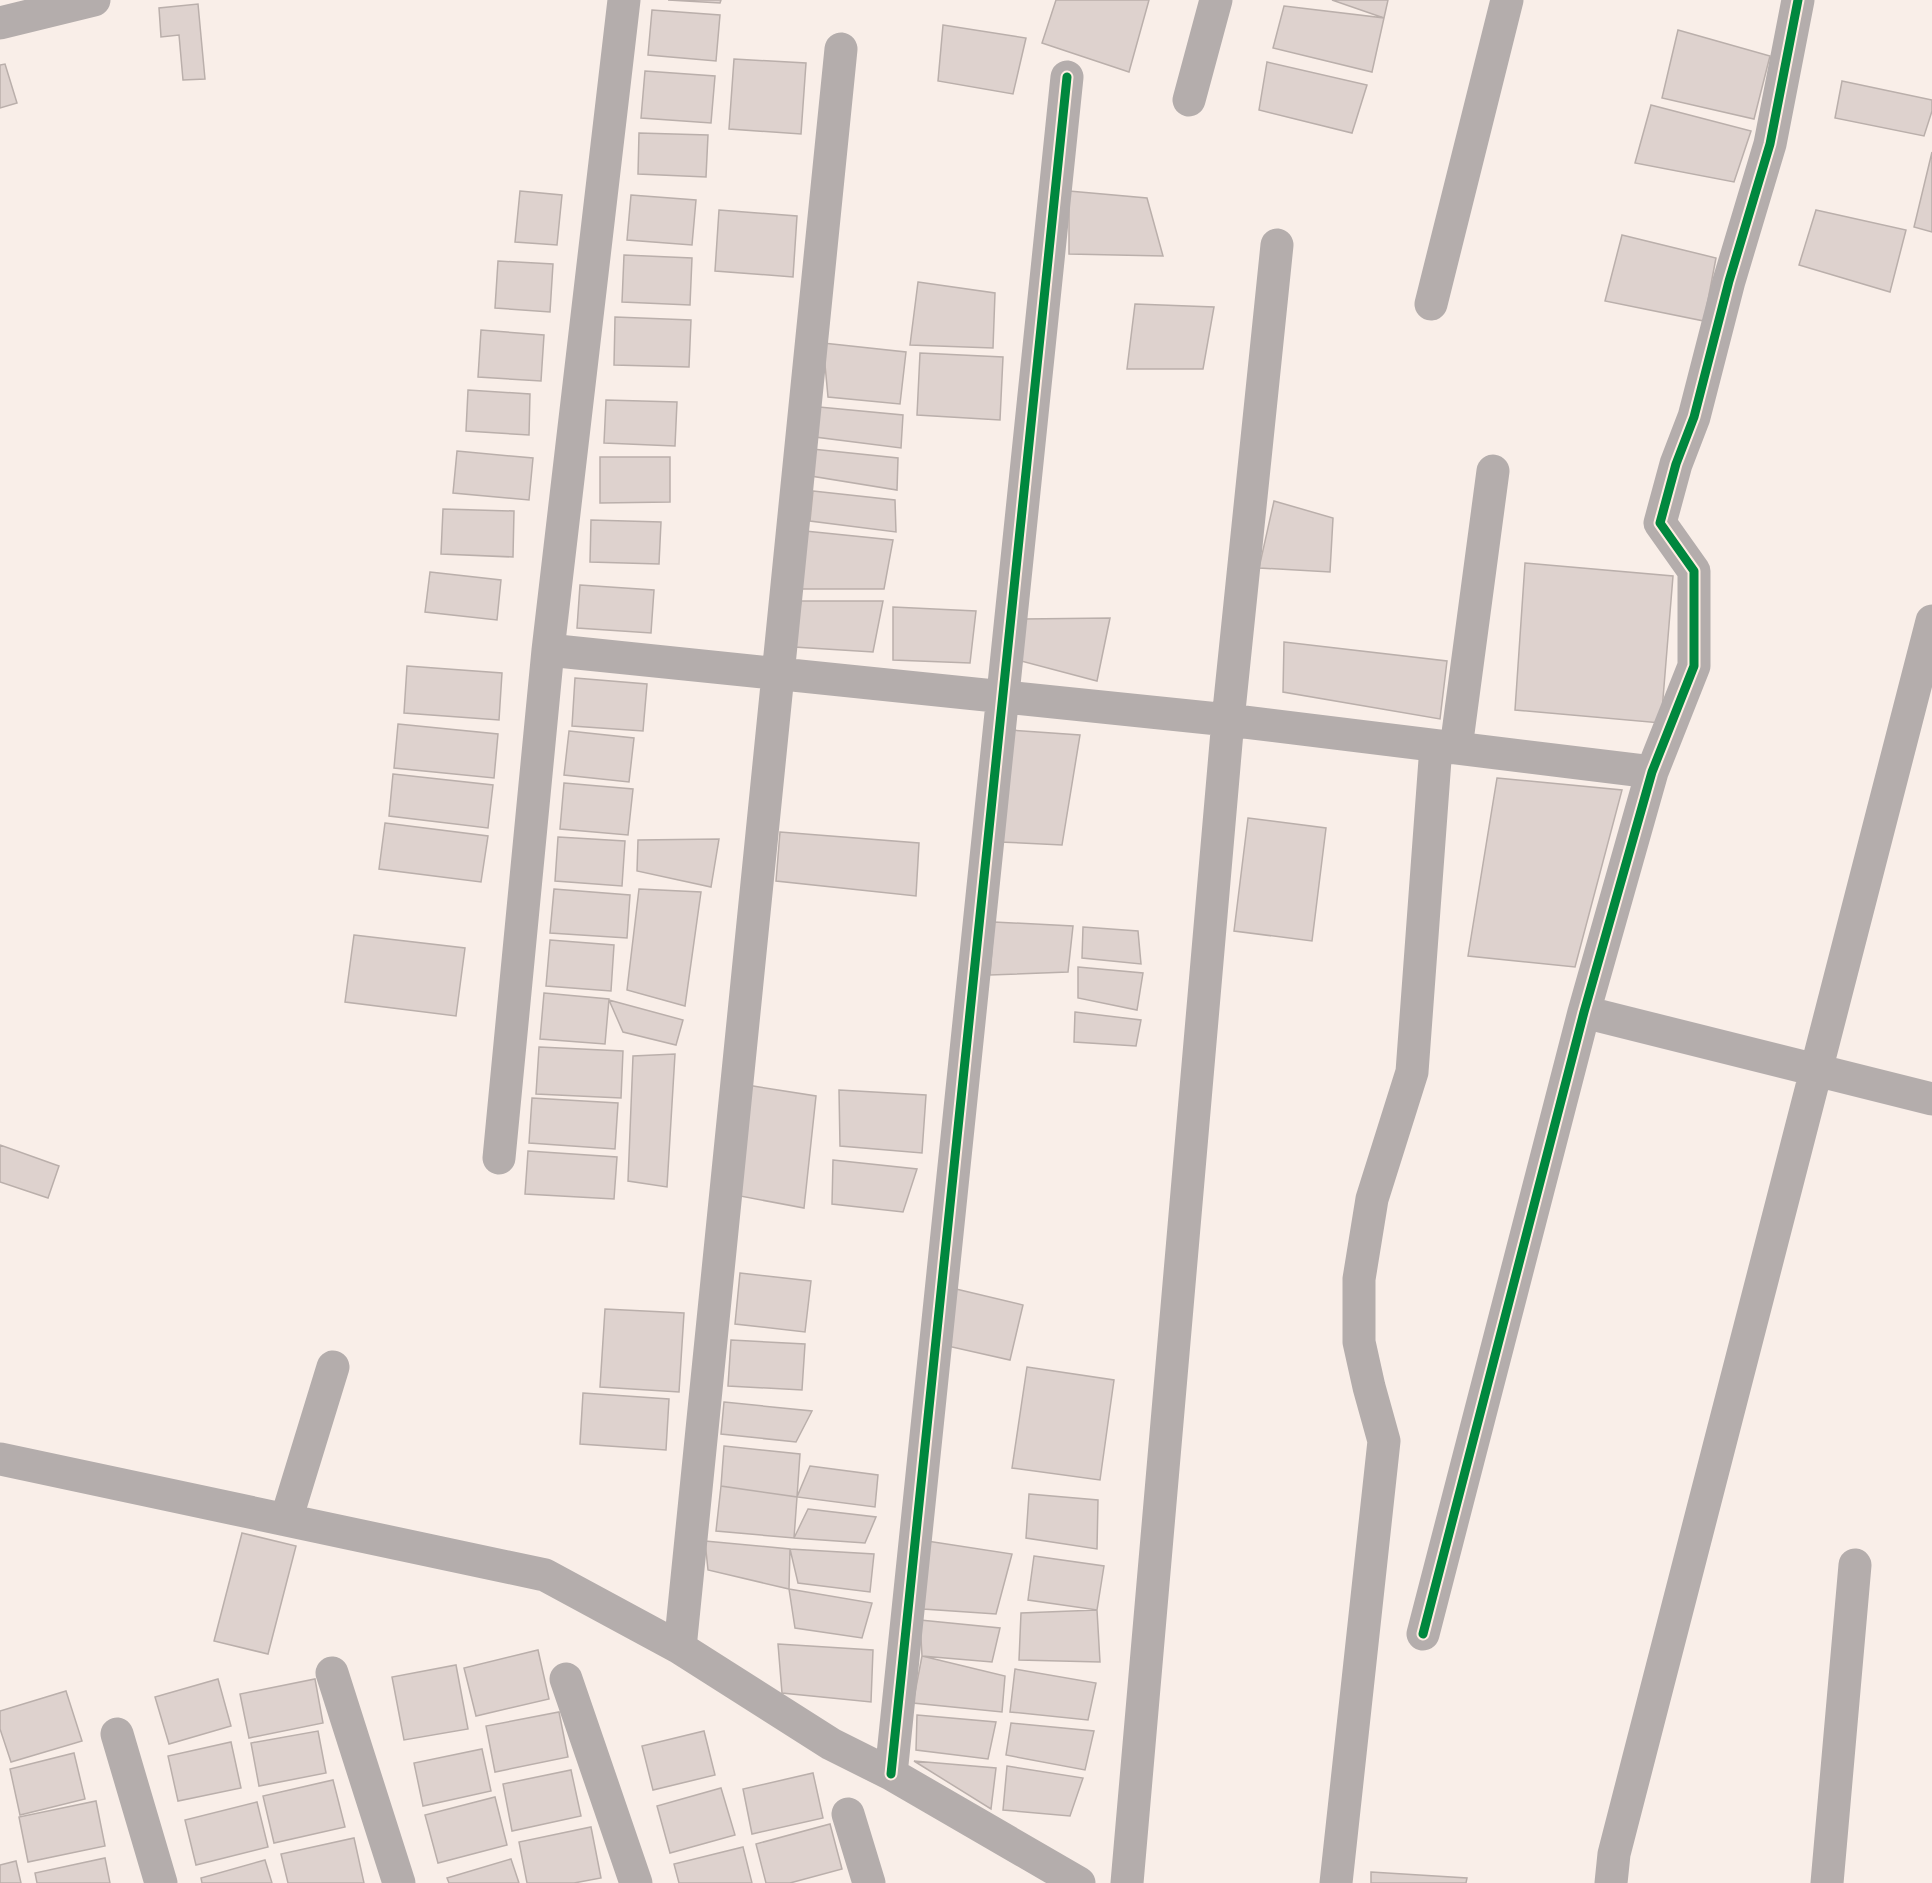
<svg xmlns="http://www.w3.org/2000/svg" width="1932" height="1883" font-family="'Noto Sans',sans-serif">
  <rect width="100%" height="100%" fill="#f9eee8"/>
  <!-- building -->
  <path fill="#ded2ce" stroke="#baafab" stroke-width="1.5" d="M668,0H721L720,3Z
    M1056,0H1149L1129,72L1042,43Z
    M1332,0H1388L1384,18Z
    M198,4L205,79L183,80L179,35L161,37L159,8Z
    M1284,6L1384,18L1372,72L1273,48Z
    M652,10L720,15L716,61L648,55Z
    M943,25L1026,38L1013,94L938,81Z
    M1678,30L1770,56L1754,119L1662,98Z
    M734,59L806,63L801,134L729,129Z
    M1267,62L1367,85L1352,133L1259,110Z
    M5,64L17,103L0,108V65Z
    M645,71L715,76L711,123L641,118Z
    M1842,81L1932,100V111L1924,136L1835,118Z
    M1651,105L1751,131L1734,182L1635,163Z
    M639,133L708,135L706,177L638,174Z
    M1932,152V232L1914,227Z
    M520,191L562,195L557,245L515,242Z
    M1069,191L1147,198L1163,256L1069,254Z
    M631,195L696,200L692,245L627,240Z
    M719,210L797,216L793,277L715,271Z
    M1816,210L1906,230L1890,292L1799,265Z
    M1622,235L1716,258L1704,321L1605,301Z
    M624,255L692,258L690,305L622,302Z
    M498,261L553,264L550,312L495,308Z
    M918,282L995,293L993,348L910,345Z
    M1135,304L1214,307L1203,369H1127Z
    M615,317L691,320L689,367L614,365Z
    M481,330L544,335L541,381L478,377Z
    M823,343L906,352L900,404L828,397Z
    M920,353L1003,357L1000,420L917,415Z
    M468,390L530,394L529,435L466,431Z
    M606,400L677,402L675,446L604,443Z
    M819,407L903,415L901,448L815,437Z
    M812,449L898,458L897,490L811,476Z
    M457,451L533,458L529,500L453,493Z
    M600,457H670V502L600,503Z
    M813,491L895,500L896,532L810,521Z
    M1274,501L1333,518L1330,572L1259,568Z
    M443,509L514,511L513,557L441,554Z
    M591,520L661,522L659,564L590,562Z
    M805,531L893,540L884,589H800Z
    M1525,563L1673,576L1661,723L1515,710Z
    M430,572L501,580L497,620L425,612Z
    M580,585L654,590L651,633L577,628Z
    M801,601H883L873,652L794,647Z
    M893,607L976,611L970,663L893,660Z
    M1110,618L1097,681L1021,661L1023,619Z
    M1284,642L1447,661L1440,719L1283,692Z
    M407,666L502,673L499,720L404,713Z
    M575,678L647,684L643,731L572,726Z
    M398,724L498,734L494,778L394,768Z
    M1010,730L1080,735L1062,845L1000,842Z
    M569,731L634,738L629,782L564,775Z
    M393,774L493,785L488,828L389,816Z
    M1497,778L1622,790L1575,967L1468,956Z
    M564,783L633,789L628,835L560,829Z
    M1248,818L1326,828L1312,941L1234,931Z
    M385,823L488,836L481,882L379,869Z
    M780,832L919,843L916,896L776,881Z
    M558,837L625,841L622,886L555,881Z
    M719,839L711,887L637,871L638,840Z
    M554,889L630,895L627,938L550,933Z
    M639,889L701,892L685,1006L627,990Z
    M994,922L1073,926L1068,972L990,975Z
    M1083,927L1138,931L1141,964L1082,958Z
    M354,935L465,948L456,1016L345,1002Z
    M550,940L614,945L611,991L546,986Z
    M1078,967L1143,973L1137,1010L1078,998Z
    M544,993L609,999L605,1044L540,1039Z
    M609,1000L683,1020L676,1045L623,1032Z
    M1075,1012L1141,1020L1136,1046L1074,1042Z
    M539,1047L623,1051L621,1098L536,1094Z
    M675,1054L667,1187L628,1181L633,1056Z
    M747,1085L816,1096L804,1208L740,1196Z
    M839,1090L926,1095L922,1153L840,1146Z
    M532,1098L618,1103L615,1149L529,1143Z
    M0,1145L59,1166L48,1198L0,1182Z
    M528,1151L617,1157L614,1199L525,1194Z
    M833,1160L917,1169L903,1212L832,1204Z
    M740,1273L811,1281L805,1332L735,1324Z
    M956,1289L1023,1305L1010,1360L943,1345Z
    M605,1309L684,1313L679,1392L600,1387Z
    M731,1340L805,1344L802,1390L728,1386Z
    M1027,1367L1114,1380L1100,1480L1012,1468Z
    M583,1393L669,1399L666,1450L580,1444Z
    M724,1402L812,1411L796,1442L721,1434Z
    M724,1446L800,1454L797,1497L721,1486Z
    M810,1466L878,1475L875,1507L797,1497Z
    M721,1486L797,1497L794,1538L716,1531Z
    M1029,1494L1098,1500L1097,1549L1026,1538Z
    M808,1509L876,1517L865,1543L794,1538Z
    M242,1533L296,1546L268,1654L214,1641Z
    M705,1541L790,1549L789,1589L708,1570Z
    M927,1541L1012,1554L996,1614L923,1609Z
    M790,1549L874,1554L870,1592L798,1583Z
    M1034,1556L1104,1566L1097,1610L1028,1600Z
    M789,1589L872,1603L862,1638L795,1628Z
    M1097,1610L1100,1662L1019,1660L1021,1613Z
    M920,1620L1000,1628L992,1662L922,1656Z
    M778,1644L873,1650L871,1702L782,1693Z
    M538,1650L549,1699L476,1716L464,1668Z
    M922,1656L1005,1676L1002,1712L913,1703Z
    M456,1665L468,1729L404,1740L392,1677Z
    M1015,1669L1096,1683L1088,1720L1010,1712Z
    M218,1679L231,1726L169,1744L155,1697Z
    M315,1679L323,1723L249,1738L240,1694Z
    M66,1691L82,1741L11,1762L0,1729V1711Z
    M559,1712L568,1757L495,1772L486,1726Z
    M917,1715L996,1722L988,1759L916,1750Z
    M1011,1723L1094,1731L1085,1770L1006,1755Z
    M318,1731L326,1773L259,1786L251,1743Z
    M704,1731L715,1775L653,1790L642,1746Z
    M231,1742L241,1788L178,1801L168,1756Z
    M482,1749L491,1791L423,1806L414,1763Z
    M74,1753L85,1799L20,1815L10,1769Z
    M914,1761L996,1768L991,1809Z
    M1007,1766L1083,1778L1070,1816L1003,1810Z
    M571,1770L581,1816L512,1831L503,1784Z
    M813,1773L823,1818L752,1834L743,1789Z
    M333,1780L345,1827L274,1843L263,1796Z
    M721,1788L735,1835L670,1853L657,1806Z
    M495,1797L507,1845L438,1863L425,1815Z
    M96,1801L105,1846L28,1862L19,1817Z
    M257,1802L268,1847L196,1865L185,1820Z
    M830,1824L842,1869L790,1883H766L756,1844Z
    M591,1827L601,1878L574,1883H527L519,1842Z
    M354,1838L364,1883H288L281,1854Z
    M743,1847L752,1883H679L674,1864Z
    M105,1858L110,1883H37L35,1873Z
    M511,1859L519,1883H449L447,1878Z
    M265,1860L272,1883H202L201,1878Z
    M16,1861L21,1883H0V1865Z
    M1371,1872L1467,1878L1466,1883H1371Z"/>
  <g fill="none" stroke-linecap="round" stroke-linejoin="round">
    <!-- street -->
    <path stroke="#b4adac" stroke-width="33" d="M0,23L94,0
      M1189,100L1216,0
      M1431,304L1507,0
      M548,650L1228,720L1652,772
      M1456,748L1493,471
      M1584,1012L1932,1099
      M499,1158L548,650L624,0
      M0,1459L545,1575L680,1648L831,1744L891,1774L1079,1883
      M286,1520L333,1367
      M1423,1634L1584,1012L1652,772L1694,666V571L1660,523L1676,464L1694,417L1729,281L1770,144L1798,0
      M680,1648L841,49
      M332,1673L399,1883
      M566,1679L636,1883
      M117,1734L161,1883
      M891,1774L1067,77
      M848,1814L869,1883
      M1127,1883L1228,720L1277,245
      M1336,1883L1384,1441L1369,1387L1359,1342V1279L1372,1199L1412,1072L1436,746
      M1611,1883L1614,1854L1932,621
      M1827,1883L1855,1565"/>
    <defs>
      <path id="cycleway" d="M1423,1634L1584,1012L1652,772L1694,666V571L1660,523L1676,464L1694,417L1729,281L1770,144L1798,0
        M891,1774L1067,77"/>
    </defs>
    <!-- cycleway casing -->
    <use href="#cycleway" stroke="#ffede2" stroke-width="13"/>
    <!-- cycleway -->
    <use href="#cycleway" stroke="#00873e" stroke-width="9"/>
  </g>
</svg>
